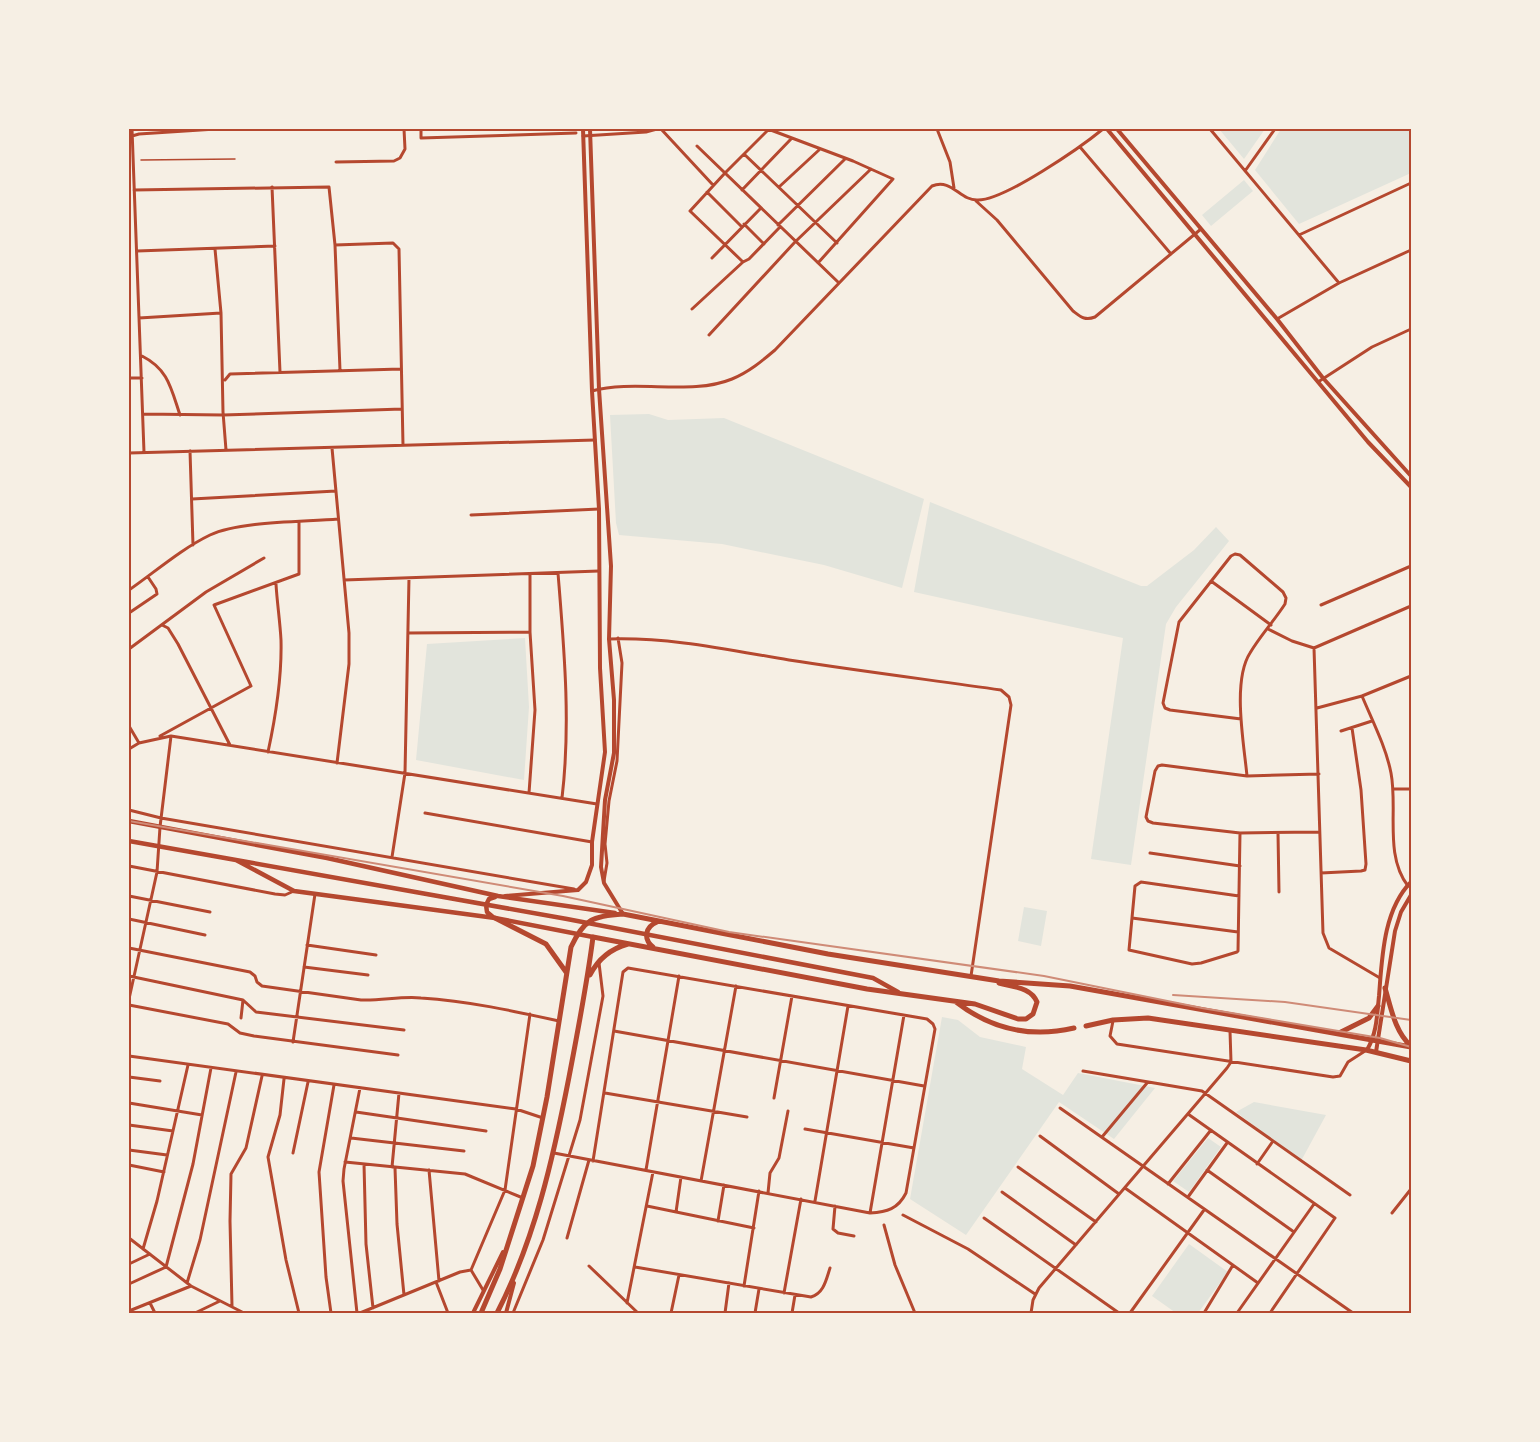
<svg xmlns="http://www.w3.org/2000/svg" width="1540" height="1442" font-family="'Asap Condensed',sans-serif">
  <rect width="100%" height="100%" fill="#f6efe4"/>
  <!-- green -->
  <path fill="#e2e4dc" d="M1219,129H1265L1244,159Z
    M1281,129H1411V173L1299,224L1255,170Z
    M1244,180L1253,191L1211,226L1202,215Z
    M649,414L668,420L724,418L924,499L902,588L824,565L722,544L619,535L616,523L610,415Z
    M930,502L1141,586H1147L1194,550L1216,527L1229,541L1176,607L1166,624L1131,865L1091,859L1123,638L914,592Z
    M525,638L529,707L524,780L416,760L427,644Z
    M1024,907L1047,911L1041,946L1018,941Z
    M942,1017L958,1020L980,1037L1026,1047L1022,1069L1063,1095L1078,1073L1155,1088L1114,1139L1059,1102L966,1235L910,1199Z
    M1254,1102L1326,1115L1301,1161L1236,1112Z
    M1208,1138L1221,1147L1189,1192L1173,1181Z
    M1189,1244L1228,1272L1198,1313H1176L1152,1296Z"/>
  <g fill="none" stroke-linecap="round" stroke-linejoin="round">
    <!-- service -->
    <path stroke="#b5482f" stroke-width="1.5" d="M141,160L235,159"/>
    <!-- minor -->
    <path stroke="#b5482f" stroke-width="3" d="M132,129L144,452
      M421,129V138L576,133
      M661,129L713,185
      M768,129L853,161L893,179L818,263
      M769,129L725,173L690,211L743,262L749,259L780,227
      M937,129L950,162L954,188
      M1210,129L1339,283
      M132,136L139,134L216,129
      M583,136L646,132L657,129
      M697,146L839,283
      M1080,147L1171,254
      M744,154L837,243
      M336,162L394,161L400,158L405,149L404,129
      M1245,171L1275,129
      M272,187L280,372
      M779,187L819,150
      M134,190L329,187L335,245L340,370
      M742,190L791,139
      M707,192L742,227
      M976,201L997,220L1073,311C1081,317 1085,321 1095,317L1201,229
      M744,224L764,244
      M778,225L845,159
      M1299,235L1411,183
      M335,245L393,243L399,249L403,445
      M215,249L221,313L223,412L226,450
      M137,251L275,246
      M712,258L761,208
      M692,309L743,262
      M139,318L221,313
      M1277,319L1339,283L1411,250
      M709,335L795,242L871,169
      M142,356C168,369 171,388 180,415
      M129,378H142
      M225,380L230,374L401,369
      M1318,382L1372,347L1411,329
      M592,391C636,379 691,396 732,379C749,372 762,361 775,350L932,186C952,178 960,201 978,200C1005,200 1081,147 1103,129
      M143,414L223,415L402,409
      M332,448L349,633V664L337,763
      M190,451L193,545
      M129,453L595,440
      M192,499L336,491
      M471,515L599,509
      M558,573C564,648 571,723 562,798
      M344,580L599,571
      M1211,581L1271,625
      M129,590C155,572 181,549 210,535C240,521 303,522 338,519
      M1321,605L1411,566
      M129,613L157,594L156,589L148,577
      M162,625L168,628L178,644L230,745
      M1268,629L1292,641L1314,648L1411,606
      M408,633L529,632
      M609,639C670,637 729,650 789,660C860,671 931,680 1001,690L1009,697L1011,705L971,976
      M1314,648L1323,933L1329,948L1380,978
      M129,649L206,592L264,558
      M1362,696C1372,720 1386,747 1391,773C1398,809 1384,855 1408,886
      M1317,708L1362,696L1411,676
      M1241,719L1170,710L1165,708L1163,703L1179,622L1231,556L1235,554L1240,555L1283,592L1286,598L1285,604C1274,621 1260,636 1250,653C1232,681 1244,744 1247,776
      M129,726L139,743
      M1341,731L1372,721
      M160,736L251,686L214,605L299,574V522
      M129,749L139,743L171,736L597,804
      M268,752C276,715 282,678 281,640C280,621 277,602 276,584
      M1319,774L1247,776L1162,765L1158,766L1155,771L1146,817L1148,821L1153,823L1240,833L1319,832
      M1393,789H1411
      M529,793L535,710L530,632V574
      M129,810L161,818L574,889
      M425,813L592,842
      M1278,833L1279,892
      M1150,853L1240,866
      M392,857L405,773L409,578
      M129,866L275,894L285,895L294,891
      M1321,873L1361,871L1365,870L1366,864L1361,790L1352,728
      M604,881L607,863L605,844L609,801L617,761L622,663L618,638
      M129,896L210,912
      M1239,896L1141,882L1135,886L1129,950L1192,964L1201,963L1237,952L1238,951L1240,833
      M1132,918L1238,932
      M129,919L205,935
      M307,945L376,955
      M129,948L250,972L255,976L257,982L262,986L361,1000C381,1001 401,996 421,998C468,1001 514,1011 559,1021
      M304,967L368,975
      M129,976L243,1000L256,1012L404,1030
      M129,999L157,872L160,827L171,736
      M129,1005L228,1024L240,1033L254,1036L398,1055
      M241,1018L243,1000
      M1113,1021L1110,1036L1117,1044L1333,1077L1340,1076L1348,1062L1365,1051
      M614,1031L924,1086
      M293,1042L315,894
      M129,1056L516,1109L543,1118
      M1083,1071L1202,1091L1350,1195
      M129,1077L160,1081
      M284,1079L280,1115L268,1157L286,1260L299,1313
      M605,1093L747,1117
      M774,1098L792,996
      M129,1103L202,1115
      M1060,1108L1353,1313
      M356,1112L486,1131
      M1188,1114L1335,1218L1270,1313
      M129,1125L173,1131
      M805,1129L914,1148
      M1040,1136L1119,1194
      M1102,1137L1147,1083
      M351,1138L464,1151
      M129,1150L167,1155
      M293,1153L308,1082
      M554,1153L870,1213C887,1212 898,1209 906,1193L935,1029L933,1024L927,1019L628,968L623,972L593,1161
      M345,1162L465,1174L523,1198
      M364,1164L366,1244L373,1308
      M1257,1164L1273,1141
      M129,1165L164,1172
      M392,1167L399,1093
      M1018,1167L1096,1222
      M395,1168L397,1224L404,1295
      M429,1170L439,1281
      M646,1170L679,976
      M1207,1170L1294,1232
      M701,1181L736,986
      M1168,1184L1211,1130
      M1125,1188L1258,1283
      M1002,1192L1076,1245
      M768,1193L770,1173L779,1158L788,1111
      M1188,1197L1227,1143
      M815,1201L848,1006
      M647,1206L754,1228
      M835,1206L833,1229L838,1233L854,1236
      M676,1212L681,1177
      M870,1213L904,1015
      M1392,1213L1411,1189
      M903,1215L968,1249L1035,1294
      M984,1218L1119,1313
      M718,1221L724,1185
      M884,1225L895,1265L915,1313
      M129,1238L191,1286L244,1313
      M567,1238L589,1160
      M143,1249L157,1201L188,1065
      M129,1264L150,1254
      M589,1266L638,1313
      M635,1267L811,1297C824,1293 826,1280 830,1268
      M471,1270L505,1190L530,1014
      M436,1282L448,1313
      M187,1283L200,1240L236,1072
      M129,1284L166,1267L193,1164L211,1068
      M744,1286L759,1191
      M784,1293L801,1199
      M150,1303L155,1313
      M627,1303L653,1172
      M232,1306L230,1221L231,1174L246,1148L262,1076
      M129,1311L191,1286
      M195,1313L220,1301
      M331,1313L326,1277L319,1172L334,1085
      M357,1313L343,1181L344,1169L360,1088
      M360,1313L460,1272L471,1270L483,1290
      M513,1313L543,1240L580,1120L603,996L599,963
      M671,1313L679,1275
      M725,1313L729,1283
      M755,1313L759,1289
      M792,1313L795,1295
      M1031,1313L1033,1300L1039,1288L1227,1068L1231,1062L1230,1031
      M1130,1313L1204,1210
      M1204,1313L1233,1265
      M1237,1313L1314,1204"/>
    <!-- tertiary -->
    <path stroke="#b5482f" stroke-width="4" d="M590,129L599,389L611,566L609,639L614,700V753L605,800L601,867L604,883L623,914
      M1107,129L1368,442L1411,487
      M1117,129L1277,319L1323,378L1411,476
      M505,896L578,890L586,882L592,865V842L605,752L600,668L599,509L592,391L583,129
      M1367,1050C1377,1033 1377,1015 1379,996C1382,959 1383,910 1411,882
      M1376,1052L1395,931L1401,912L1411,895
      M473,1313L503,1252
      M506,1313L514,1283"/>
    <!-- secondary -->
    <path stroke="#b5482f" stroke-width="4.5" d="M129,821L327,858L498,896L615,913
      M129,841L236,860L294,891L495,918L593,937
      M236,860L567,919L873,978L898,992
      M493,917L487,912L486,905L489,899L495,897"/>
    <!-- primary -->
    <path stroke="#b5482f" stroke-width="5" d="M495,918L546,944L566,972
      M653,947C643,939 645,927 657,922
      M590,975C598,959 610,949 628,944
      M1385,988C1391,1008 1395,1032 1411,1046
      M956,1002C991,1029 1031,1038 1074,1028
      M1086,1026L1113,1020L1148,1018L1366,1050L1411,1061
      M1341,1032L1369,1018L1378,1006
      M481,1313L500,1269L533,1166L547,1097L571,947C584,919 593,916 623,914L828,954L999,981L1070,986L1411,1047
      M497,1313C535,1239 553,1159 569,1077C578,1030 587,984 593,937L867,989L975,1004L1018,1019H1026L1033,1014L1037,1002C1031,987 1013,987 999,983"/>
    <!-- rail -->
    <path stroke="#cf8b77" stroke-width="2" d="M129,821L563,896L729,932L1044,976L1202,1008L1380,1038L1411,1047
      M1173,995L1285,1002L1411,1020"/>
  </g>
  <!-- border -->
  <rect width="1540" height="1442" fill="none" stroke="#f6efe4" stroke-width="261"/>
  <rect x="130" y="130" width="1280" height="1182" fill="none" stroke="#b5482f" stroke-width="2"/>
</svg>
